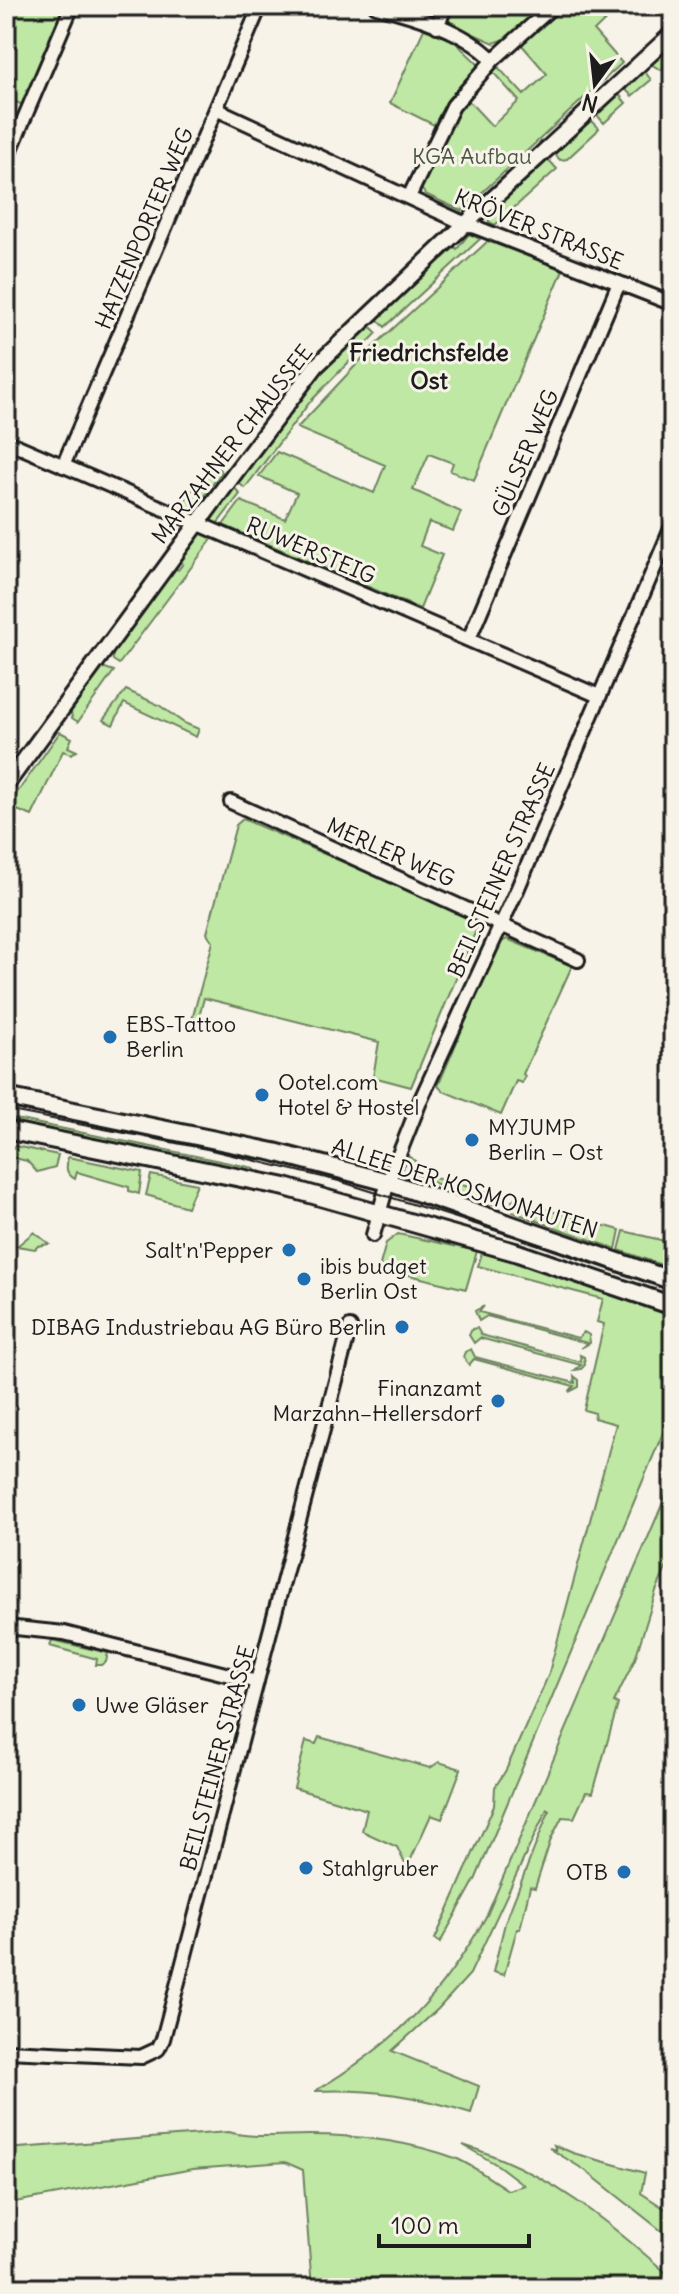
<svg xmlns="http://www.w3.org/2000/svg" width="679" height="2294" font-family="Delius,sans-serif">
  <rect width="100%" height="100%" fill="#f7f3e8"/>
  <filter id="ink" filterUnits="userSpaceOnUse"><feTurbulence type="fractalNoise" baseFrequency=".0125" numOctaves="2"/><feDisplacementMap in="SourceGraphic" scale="16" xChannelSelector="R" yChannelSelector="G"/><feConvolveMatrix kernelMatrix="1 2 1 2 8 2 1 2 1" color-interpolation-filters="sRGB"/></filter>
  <g filter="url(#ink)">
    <!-- green -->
    <path fill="#bfe8a4" stroke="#6e8260" stroke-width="2" d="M15,6H65L23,105L6,98V28Z
      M451,6H544L508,38L494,43L451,24L447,15Z
      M563,6H620L594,31L622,63L462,211L425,194L420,187L451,120L466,98L492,126L519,101L492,71L497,66L524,95L547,74L521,44Z
      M424,29L453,40L479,65L448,99L434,125L390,103Z
      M673,41V60L661,70L649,63Z
      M643,69L651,80L632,96L623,87Z
      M617,92L626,103L604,123L595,113Z
      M589,118L599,128L596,132L567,159L560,160L553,152Z
      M546,157L557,169L495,225L489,222L487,212Z
      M469,234L480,239L385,327L375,317L440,255L443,258L455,247L457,249Z
      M488,241L563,270L474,480L450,471L453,463L429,454L413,490L461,512L453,531L429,522L420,546L442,555L420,609L223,525L241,501L285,519L297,493L259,476L277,452L374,493L385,465L297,428L372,348Z
      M367,323L377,333L310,402L245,488L236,481L319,371Z
      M213,463L222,472L211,486L200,479Z
      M197,484L208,491L195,508L185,510L179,507Z
      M233,486L240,494L217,524L211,522L209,518Z
      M201,533L213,538L119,664L113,660V652L175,568L178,570L183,564L181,561Z
      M102,667L114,671L78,722L72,718L71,712Z
      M126,690L159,705L184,723L199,729L196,737L124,703L113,725L103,720Z
      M60,732L72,738L68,747L77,751L71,754L63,751L32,816L12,808V800Z
      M243,819L480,921L411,1087L373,1077L379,1042L204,998L196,1028L190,1027L213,942L207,933L236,825Z
      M507,939L572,966L523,1074L525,1076L522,1083L516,1081L501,1115L443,1091L438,1086L499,943Z
      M6,1104L258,1154L256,1159L179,1141L6,1107Z
      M6,1117L254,1168L252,1175L6,1125Z
      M6,1144L58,1155L55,1167L37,1172L27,1161L6,1156Z
      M409,1156L421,1166L419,1174L504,1196L498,1206L415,1176L408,1166Z
      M68,1157L142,1172L139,1194L129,1191V1187L77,1172L75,1179C65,1173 66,1168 68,1157Z
      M151,1175L197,1184L187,1207L146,1195Z
      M517,1196H521L520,1202L534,1206L532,1219L513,1212L512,1201Z
      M540,1208L620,1230L616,1249L535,1220L537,1209Z
      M624,1231L673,1243V1269L619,1250Z
      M34,1232L49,1244L38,1246L35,1249L17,1246Z
      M398,1234L477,1251L466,1289L385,1269L380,1265L386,1243Z
      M482,1253L537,1268L673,1316V1409L476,1878L440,1943L435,1939L494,1806L495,1787L506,1770L548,1676L616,1424L594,1418L595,1413L584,1410L604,1324L597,1322L603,1299L478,1266Z
      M484,1306L479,1312L578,1338L584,1332L589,1335L590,1343L581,1348L587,1343L487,1316L479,1321L475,1311Z
      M477,1328L481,1335L581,1362L580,1355L584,1357L585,1365L581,1369L575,1370L581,1365L480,1338L474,1343L469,1335L472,1329Z
      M471,1349L475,1357L575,1383L574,1376L579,1380V1387L569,1392L574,1386L474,1359L469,1365L463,1357L465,1352Z
      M673,1479V1553L656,1591L635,1659L614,1702L618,1704L593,1793L586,1792L574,1818L562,1817L551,1839L535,1888L530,1887L520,1929H517L504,1975L493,1972L505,1923L549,1811L547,1809L470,1974L438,2009L392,2051L479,2086L471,2113C418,2096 370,2088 315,2091C397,2042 440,1998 487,1915Z
      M52,1640L108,1653L106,1662L102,1665H96L97,1659L50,1646Z
      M319,1737L430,1768L439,1762L461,1769L442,1819L431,1815L407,1868L397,1847L362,1831L367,1810L294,1788L306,1741L316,1744Z
      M228,2132C255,2139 280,2135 308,2135C357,2135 408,2141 455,2158C473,2165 491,2180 508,2190L524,2185L499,2166L463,2145C549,2172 607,2220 673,2279V2288H312L303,2170L285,2162L193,2169L15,2202L6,2196V2149Z
      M554,2145L573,2153L645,2173L641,2193L673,2214V2240L586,2171L549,2148L556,2150Z"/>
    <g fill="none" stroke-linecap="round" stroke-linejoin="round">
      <defs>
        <path id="minor" d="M376,6C416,16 464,30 493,60
          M437,26L446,6
          M216,109L457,220L673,304
          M6,161L72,6
          M409,197L453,106L493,60L553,6
          M6,441L599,696
          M63,466L260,6
          M469,639L619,283
          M231,802L578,960
          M373,1235L388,1182L421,1099L517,890L673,524
          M6,1627L64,1633L257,1682
          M6,2051L141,2057L158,2049L163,2039L350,1327"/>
        <path id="tertiary" d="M6,785L234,474L316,366L461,228L673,33"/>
        <path id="secondary" d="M6,1097L274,1152L388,1182L673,1281
          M6,1130L285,1187L515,1252L673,1306"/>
      </defs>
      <!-- minor casing -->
      <use href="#minor" stroke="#1c1c1c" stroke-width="18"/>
      <!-- tertiary casing -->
      <use href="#tertiary" stroke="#1c1c1c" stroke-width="20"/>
      <!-- secondary casing -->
      <use href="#secondary" stroke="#1c1c1c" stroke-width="22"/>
      <!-- minor -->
      <use href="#minor" stroke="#f7f3e8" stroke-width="12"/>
      <!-- tertiary -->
      <use href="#tertiary" stroke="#f7f3e8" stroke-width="14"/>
      <!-- secondary -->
      <use href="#secondary" stroke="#f7f3e8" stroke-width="16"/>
      <!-- tram -->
      <path stroke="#1c1c1c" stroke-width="2" d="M6,1110L207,1149L339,1181L567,1253L673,1291"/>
    </g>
  </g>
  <!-- markers -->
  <g fill="#1f6fb2" stroke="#f7f3e8" stroke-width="3">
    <circle cx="110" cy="1037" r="8"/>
    <circle cx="262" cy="1095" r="8"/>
    <circle cx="472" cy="1140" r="8"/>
    <circle cx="289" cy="1250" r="8"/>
    <circle cx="304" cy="1279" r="8"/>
    <circle cx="402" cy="1327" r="8"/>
    <circle cx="498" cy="1401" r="8"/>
    <circle cx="79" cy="1705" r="8"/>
    <circle cx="306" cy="1868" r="8"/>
    <circle cx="624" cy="1872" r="8"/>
  </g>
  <g text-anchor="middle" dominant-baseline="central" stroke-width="6" stroke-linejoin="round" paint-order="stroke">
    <!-- park labels -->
    <g font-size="22" fill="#4d5945" stroke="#f7f3e8">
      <text x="472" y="156">KGA Aufbau</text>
    </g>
    <!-- street labels -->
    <g font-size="22" fill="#1c1c1c" stroke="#f7f3e8">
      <text transform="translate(144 228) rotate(-67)">HATZENPORTER WEG</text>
      <text transform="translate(539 229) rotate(22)">KRÖVER STRASSE</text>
      <text transform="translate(232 444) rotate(-52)">MARZAHNER CHAUSSEE</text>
      <text transform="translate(525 453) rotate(-67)">GÜLSER WEG</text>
      <text transform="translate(311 550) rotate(23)">RUWERSTEIG</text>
      <text transform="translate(391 852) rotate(24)">MERLER WEG</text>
      <text transform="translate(501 870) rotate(-66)">BEILSTEINER STRASSE</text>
      <text transform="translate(465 1188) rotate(18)">ALLEE DER KOSMONAUTEN</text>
      <text transform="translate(217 1758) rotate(-75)">BEILSTEINER STRASSE</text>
    </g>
    <!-- poi labels -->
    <g font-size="22" fill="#1c1c1c" stroke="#f7f3e8" text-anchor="start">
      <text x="126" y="1024">EBS-Tattoo<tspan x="126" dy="25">Berlin</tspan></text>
      <text x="278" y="1082">Ootel.com<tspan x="278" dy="25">Hotel &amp; Hostel</tspan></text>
      <text x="488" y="1127">MYJUMP<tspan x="488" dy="25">Berlin – Ost</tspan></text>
      <text x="273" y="1250" text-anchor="end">Salt'n'Pepper</text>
      <text x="320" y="1266">ibis budget<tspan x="320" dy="25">Berlin Ost</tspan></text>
      <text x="386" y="1327" text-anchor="end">DIBAG Industriebau AG Büro Berlin</text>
      <text x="482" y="1388" text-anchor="end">Finanzamt<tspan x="482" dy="25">Marzahn–Hellersdorf</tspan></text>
      <text x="95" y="1705">Uwe Gläser</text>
      <text x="322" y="1868">Stahlgruber</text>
      <text x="608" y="1872" text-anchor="end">OTB</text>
    </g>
    <!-- neighbourhood labels -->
    <g font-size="24" font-weight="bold" fill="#1c1c1c" stroke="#f7f3e8">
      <text x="429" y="352">Friedrichsfelde<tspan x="429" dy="28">Ost</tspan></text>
    </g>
  </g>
  <!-- margin -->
  <rect width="679" height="2294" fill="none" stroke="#f7f3e8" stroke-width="32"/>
  <rect x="16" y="16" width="647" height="2262" fill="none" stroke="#1c1c1c" stroke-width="3" filter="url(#ink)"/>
  <!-- north arrow -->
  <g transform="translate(595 84) rotate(195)" stroke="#f7f3e8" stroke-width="6" paint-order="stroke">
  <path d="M0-6L14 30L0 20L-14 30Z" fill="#1c1c1c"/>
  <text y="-12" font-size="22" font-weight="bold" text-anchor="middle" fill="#1c1c1c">N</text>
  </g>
  <!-- scale -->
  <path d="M379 2234v12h150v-12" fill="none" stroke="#1c1c1c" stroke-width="4"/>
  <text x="391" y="2234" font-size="24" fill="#1c1c1c" stroke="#f7f3e8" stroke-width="6" paint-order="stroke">100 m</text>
</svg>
